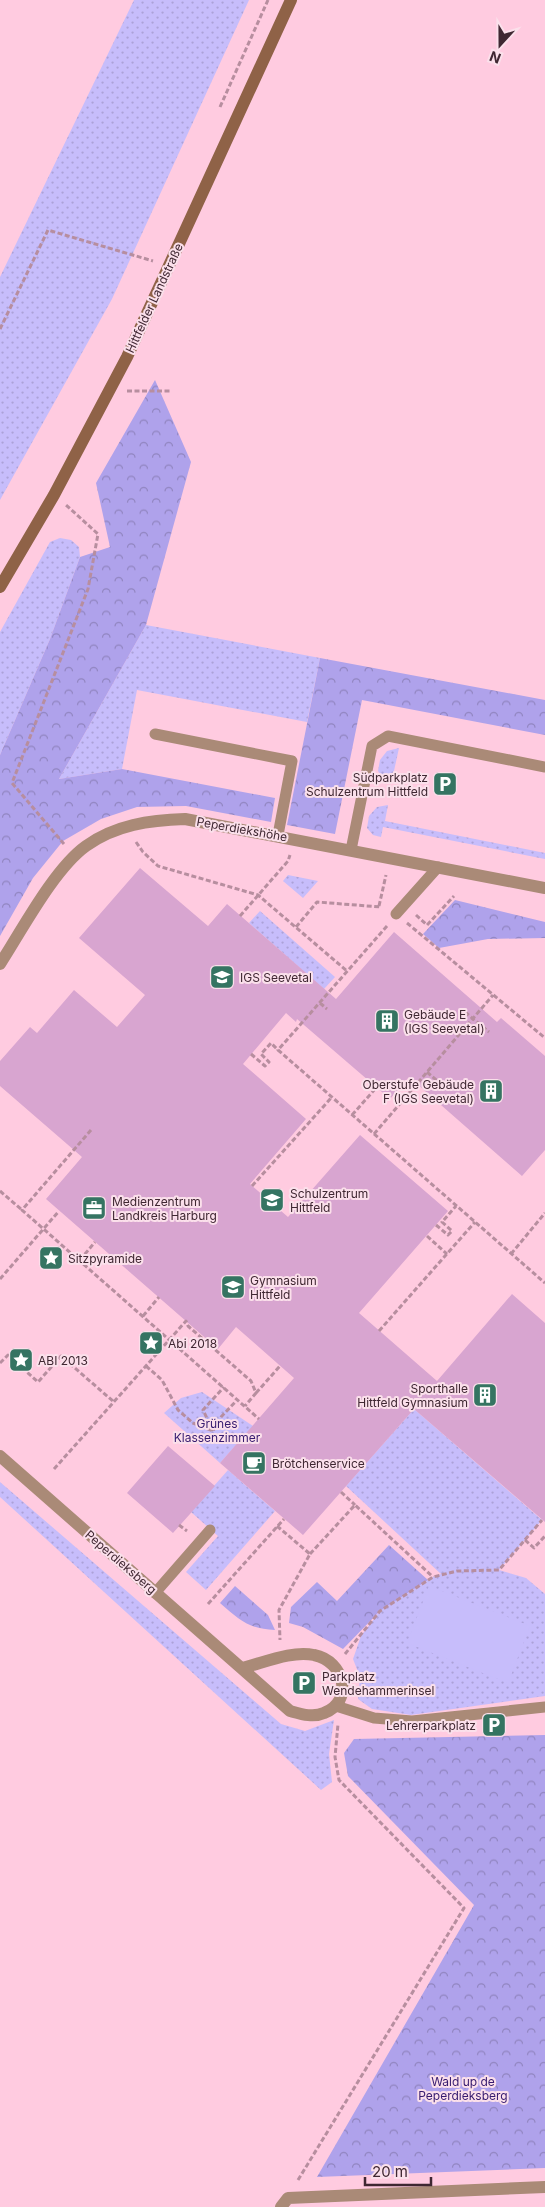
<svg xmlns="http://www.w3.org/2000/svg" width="545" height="2207" font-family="Inter,sans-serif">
  <defs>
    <pattern id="green-dots" width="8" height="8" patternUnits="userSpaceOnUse" patternTransform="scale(1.25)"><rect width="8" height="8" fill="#c7bdfb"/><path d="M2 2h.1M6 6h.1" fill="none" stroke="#aca2d8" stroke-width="1.8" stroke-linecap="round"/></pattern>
    <pattern id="forest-crowns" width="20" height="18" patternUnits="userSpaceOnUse" patternTransform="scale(1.25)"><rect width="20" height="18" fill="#afa2eb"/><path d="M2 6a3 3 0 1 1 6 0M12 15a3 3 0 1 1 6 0" fill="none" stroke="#9084bf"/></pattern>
  </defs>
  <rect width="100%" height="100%" fill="#ffcbe0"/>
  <!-- green -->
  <path fill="url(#green-dots)" d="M134,0H249L112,299L0,500V277Z
    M60,538L71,540L79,547L80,557L50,639L0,755V632L50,542Z
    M146,625L320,658L307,722L137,690L122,769L59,779Z
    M399,748L392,780L383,778L378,771L380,760L387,751Z
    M388,805L385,821L545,853V859L383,827L381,837L373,835L367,828L369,816L377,807Z
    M288,875L318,881L303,898L283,881Z
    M260,911L335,977L324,989L249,923Z
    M202,1392L253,1426L220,1463L164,1413L181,1398Z
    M414,1409L542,1520L499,1570L526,1578L545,1594V1696L411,1715L372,1709L358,1699L360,1677L353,1659L361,1636L380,1611L433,1577L441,1574L346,1486Z
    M228,1470L275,1511L206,1590L186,1572L218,1536L191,1512Z
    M0,1482L281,1724L305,1731L334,1720L329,1754L332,1782L321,1790L0,1497Z"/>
  <!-- forest -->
  <path fill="url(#forest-crowns)" d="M155,380L191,462L146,625L59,779L122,769L275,798L271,822L186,806L137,807L101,819L63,841L33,878L0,936V755L50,639L80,557L110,547L96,483Z
    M320,658L545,700V735L362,700L335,834L287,825Z
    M455,900L545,922V938L488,939L439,948L423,934Z
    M389,1545L428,1580L380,1611L343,1649L303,1627L289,1623L291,1607L317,1582L337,1601Z
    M235,1586L268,1615L275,1630C248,1629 240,1620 220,1603Z
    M545,1735V2168L317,2177L474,1905L348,1776L344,1753L354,1739Z"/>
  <!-- pitch -->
  <path fill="#c7bdfb" d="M429,1586L530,1626L508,1683L407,1643Z"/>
  <!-- building -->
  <path fill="#d8a5d0" d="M140,868L208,926L227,904L336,999L394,932L497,1022L501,1018L545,1056V1150L522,1176L409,1077L390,1099L297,1019L296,1022L286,1013L243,1064L306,1119L250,1184L288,1217L360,1135L448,1211L359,1313L437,1381L512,1294L545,1323V1522L414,1409L303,1535L220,1463L294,1378L236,1327L218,1349L46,1199L82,1157L0,1086V1061L30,1027L37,1033L74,990L117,1027L145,995L79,938Z
    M168,1446L215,1486L173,1533L127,1493Z"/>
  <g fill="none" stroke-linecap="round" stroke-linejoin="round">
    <!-- path -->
    <path stroke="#b78e9f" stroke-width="3" stroke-dasharray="5 2.5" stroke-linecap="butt" d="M220,107L268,0
      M0,329L48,230L153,261
      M127,391H171
      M136,842L143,852L158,866L258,895L347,971
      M64,844L12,783L88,589L98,534L66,505
      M379,906L386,875
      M416,915L427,925L454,896
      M240,916L288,861L290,855
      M407,923L545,1038
      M387,926L278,1050L545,1283
      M296,927L317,902L381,907
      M320,1003L327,1009
      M465,1012L489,1032
      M251,1054L265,1066L269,1062L261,1054L271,1043L278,1050
      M427,1072L442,1085
      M352,1115L376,1088
      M91,1130L22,1210L259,1419
      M374,1134L493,995
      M252,1186L332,1097
      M0,1191L22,1210
      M436,1225L448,1235L452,1231L442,1222L456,1206
      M427,1236L447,1254
      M511,1254L545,1213
      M80,1260L95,1242
      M0,1279L59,1211
      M143,1316L159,1297
      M379,1331L475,1222
      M0,1363L8,1355L38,1382L61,1356L114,1402
      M146,1366L162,1380L178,1410L193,1423L213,1431L221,1417L238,1399
      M256,1393L280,1366
      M213,1431L203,1410L224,1387
      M54,1469L186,1321L188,1326L251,1381L256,1393L245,1406
      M341,1492L355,1505
      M179,1525L187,1531
      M277,1526L310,1554L279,1610L280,1640
      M525,1540L534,1548L545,1536
      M310,1554L355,1505L433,1577
      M208,1604L284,1519
      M345,1654L380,1611L433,1577L457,1571L499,1570L542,1520
      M298,2180L464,1908L339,1780L335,1757L338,1724"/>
    <!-- service -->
    <path stroke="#aa8a77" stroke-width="11" d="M155,734L292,761L278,835
      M351,850L372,746L388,736L545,767
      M396,914L438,867
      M155,1593L210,1530
      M336,1706L374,1718L412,1721L545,1707"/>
    <!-- minor -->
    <path stroke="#aa8a77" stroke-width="12" d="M0,964C22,930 54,869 86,846C115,825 150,820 185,819L545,888
      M0,1456L290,1711C301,1714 313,1718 324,1713C354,1702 345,1661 314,1655C292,1650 263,1663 242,1668
      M281,2207L288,2198L545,2187"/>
    <!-- secondary -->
    <path stroke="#8f6247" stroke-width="12" d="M0,587L54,495L127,357L291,0"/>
  </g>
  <!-- icons -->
  <defs>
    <symbol id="parking-square" viewBox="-11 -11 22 22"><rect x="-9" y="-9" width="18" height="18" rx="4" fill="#357462" stroke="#fbe0eb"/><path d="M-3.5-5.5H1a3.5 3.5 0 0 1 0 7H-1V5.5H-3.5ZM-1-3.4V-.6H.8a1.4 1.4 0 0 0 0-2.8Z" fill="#fff"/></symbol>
    <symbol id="school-square" viewBox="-11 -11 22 22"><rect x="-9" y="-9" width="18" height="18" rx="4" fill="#357462" stroke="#fbe0eb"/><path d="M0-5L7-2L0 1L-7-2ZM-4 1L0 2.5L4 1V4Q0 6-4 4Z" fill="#fff"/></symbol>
    <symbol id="building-square" viewBox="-11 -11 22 22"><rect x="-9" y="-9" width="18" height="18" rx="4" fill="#357462" stroke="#fbe0eb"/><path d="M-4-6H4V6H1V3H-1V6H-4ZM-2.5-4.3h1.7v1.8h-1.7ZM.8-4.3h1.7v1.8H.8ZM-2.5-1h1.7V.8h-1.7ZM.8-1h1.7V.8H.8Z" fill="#fff"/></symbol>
    <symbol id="office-square" viewBox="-11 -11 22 22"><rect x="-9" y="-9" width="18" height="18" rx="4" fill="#357462" stroke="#fbe0eb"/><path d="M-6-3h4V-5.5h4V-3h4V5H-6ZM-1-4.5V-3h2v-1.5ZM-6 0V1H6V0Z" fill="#fff"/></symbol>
    <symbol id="sight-square" viewBox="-11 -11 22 22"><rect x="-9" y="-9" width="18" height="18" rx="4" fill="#357462" stroke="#fbe0eb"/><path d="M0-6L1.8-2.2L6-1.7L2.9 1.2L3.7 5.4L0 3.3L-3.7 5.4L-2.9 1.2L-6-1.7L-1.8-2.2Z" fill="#fff"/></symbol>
    <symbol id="cafe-square" viewBox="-11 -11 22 22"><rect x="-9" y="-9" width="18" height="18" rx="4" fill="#357462" stroke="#fbe0eb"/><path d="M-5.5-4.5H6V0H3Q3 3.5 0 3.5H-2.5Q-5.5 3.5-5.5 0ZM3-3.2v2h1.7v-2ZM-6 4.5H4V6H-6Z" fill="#fff"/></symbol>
  </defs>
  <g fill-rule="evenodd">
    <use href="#parking-square" x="431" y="770" width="28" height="28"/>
    <use href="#school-square" x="208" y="963" width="28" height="28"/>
    <use href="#building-square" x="373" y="1007" width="28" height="28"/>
    <use href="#building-square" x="477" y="1077" width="28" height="28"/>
    <use href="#school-square" x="258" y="1186" width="28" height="28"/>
    <use href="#office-square" x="80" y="1194" width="28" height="28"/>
    <use href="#sight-square" x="37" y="1244" width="28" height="28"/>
    <use href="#school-square" x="219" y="1273" width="28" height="28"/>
    <use href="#sight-square" x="137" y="1329" width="28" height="28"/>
    <use href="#sight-square" x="7" y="1346" width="28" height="28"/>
    <use href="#building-square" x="471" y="1381" width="28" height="28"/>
    <use href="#cafe-square" x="240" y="1449" width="28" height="28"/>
    <use href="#parking-square" x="290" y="1669" width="28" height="28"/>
    <use href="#parking-square" x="480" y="1711" width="28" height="28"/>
  </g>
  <g text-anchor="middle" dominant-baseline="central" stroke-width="4" stroke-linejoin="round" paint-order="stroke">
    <!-- street labels -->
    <g font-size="12" fill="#3f2732" stroke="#fbe0eb">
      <text transform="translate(154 298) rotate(-65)">Hittfelder Landstraße</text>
      <text transform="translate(242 829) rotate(10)">Peperdiekshöhe</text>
      <text transform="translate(121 1562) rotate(41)">Peperdieksberg</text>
    </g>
    <!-- poi labels -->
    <g font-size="12" fill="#3f2732" stroke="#fbe0eb" text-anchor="start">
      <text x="428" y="777" text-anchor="end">Südparkplatz<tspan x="428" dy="14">Schulzentrum Hittfeld</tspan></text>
      <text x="240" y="977">IGS Seevetal</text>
      <text x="404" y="1014">Gebäude E<tspan x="404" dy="14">(IGS Seevetal)</tspan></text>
      <text x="474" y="1084" text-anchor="end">Oberstufe Gebäude<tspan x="474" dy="14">F (IGS Seevetal)</tspan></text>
      <text x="290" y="1193">Schulzentrum<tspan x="290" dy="14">Hittfeld</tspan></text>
      <text x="112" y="1201">Medienzentrum<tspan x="112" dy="14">Landkreis Harburg</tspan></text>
      <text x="68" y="1258">Sitzpyramide</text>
      <text x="250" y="1280">Gymnasium<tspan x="250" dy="14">Hittfeld</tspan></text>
      <text x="168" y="1343">Abi 2018</text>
      <text x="38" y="1360">ABI 2013</text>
      <text x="468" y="1388" text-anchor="end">Sporthalle<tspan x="468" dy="14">Hittfeld Gymnasium</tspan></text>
      <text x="272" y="1463">Brötchenservice</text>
      <text x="322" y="1676">Parkplatz<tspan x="322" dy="14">Wendehammerinsel</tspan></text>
      <text x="476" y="1725" text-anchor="end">Lehrerparkplatz</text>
    </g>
    <!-- park labels -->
    <g font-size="12" fill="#361b6f" stroke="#fbe0eb">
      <text x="217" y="1423">Grünes<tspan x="217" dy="14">Klassenzimmer</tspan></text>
      <text x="463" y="2081">Wald up de<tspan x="463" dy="14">Peperdieksberg</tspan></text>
    </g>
  </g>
  <!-- north arrow -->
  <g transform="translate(500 45) rotate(201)" stroke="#fbe0eb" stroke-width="4" paint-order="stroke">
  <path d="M0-4L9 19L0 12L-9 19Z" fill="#3f2732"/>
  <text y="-8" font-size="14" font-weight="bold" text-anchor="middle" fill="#3f2732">N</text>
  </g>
  <!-- scale -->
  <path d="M365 2177v8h66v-8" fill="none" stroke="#3f2732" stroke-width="2.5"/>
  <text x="372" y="2177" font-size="15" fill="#3f2732" stroke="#fbe0eb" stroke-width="4" paint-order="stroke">20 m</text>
</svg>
